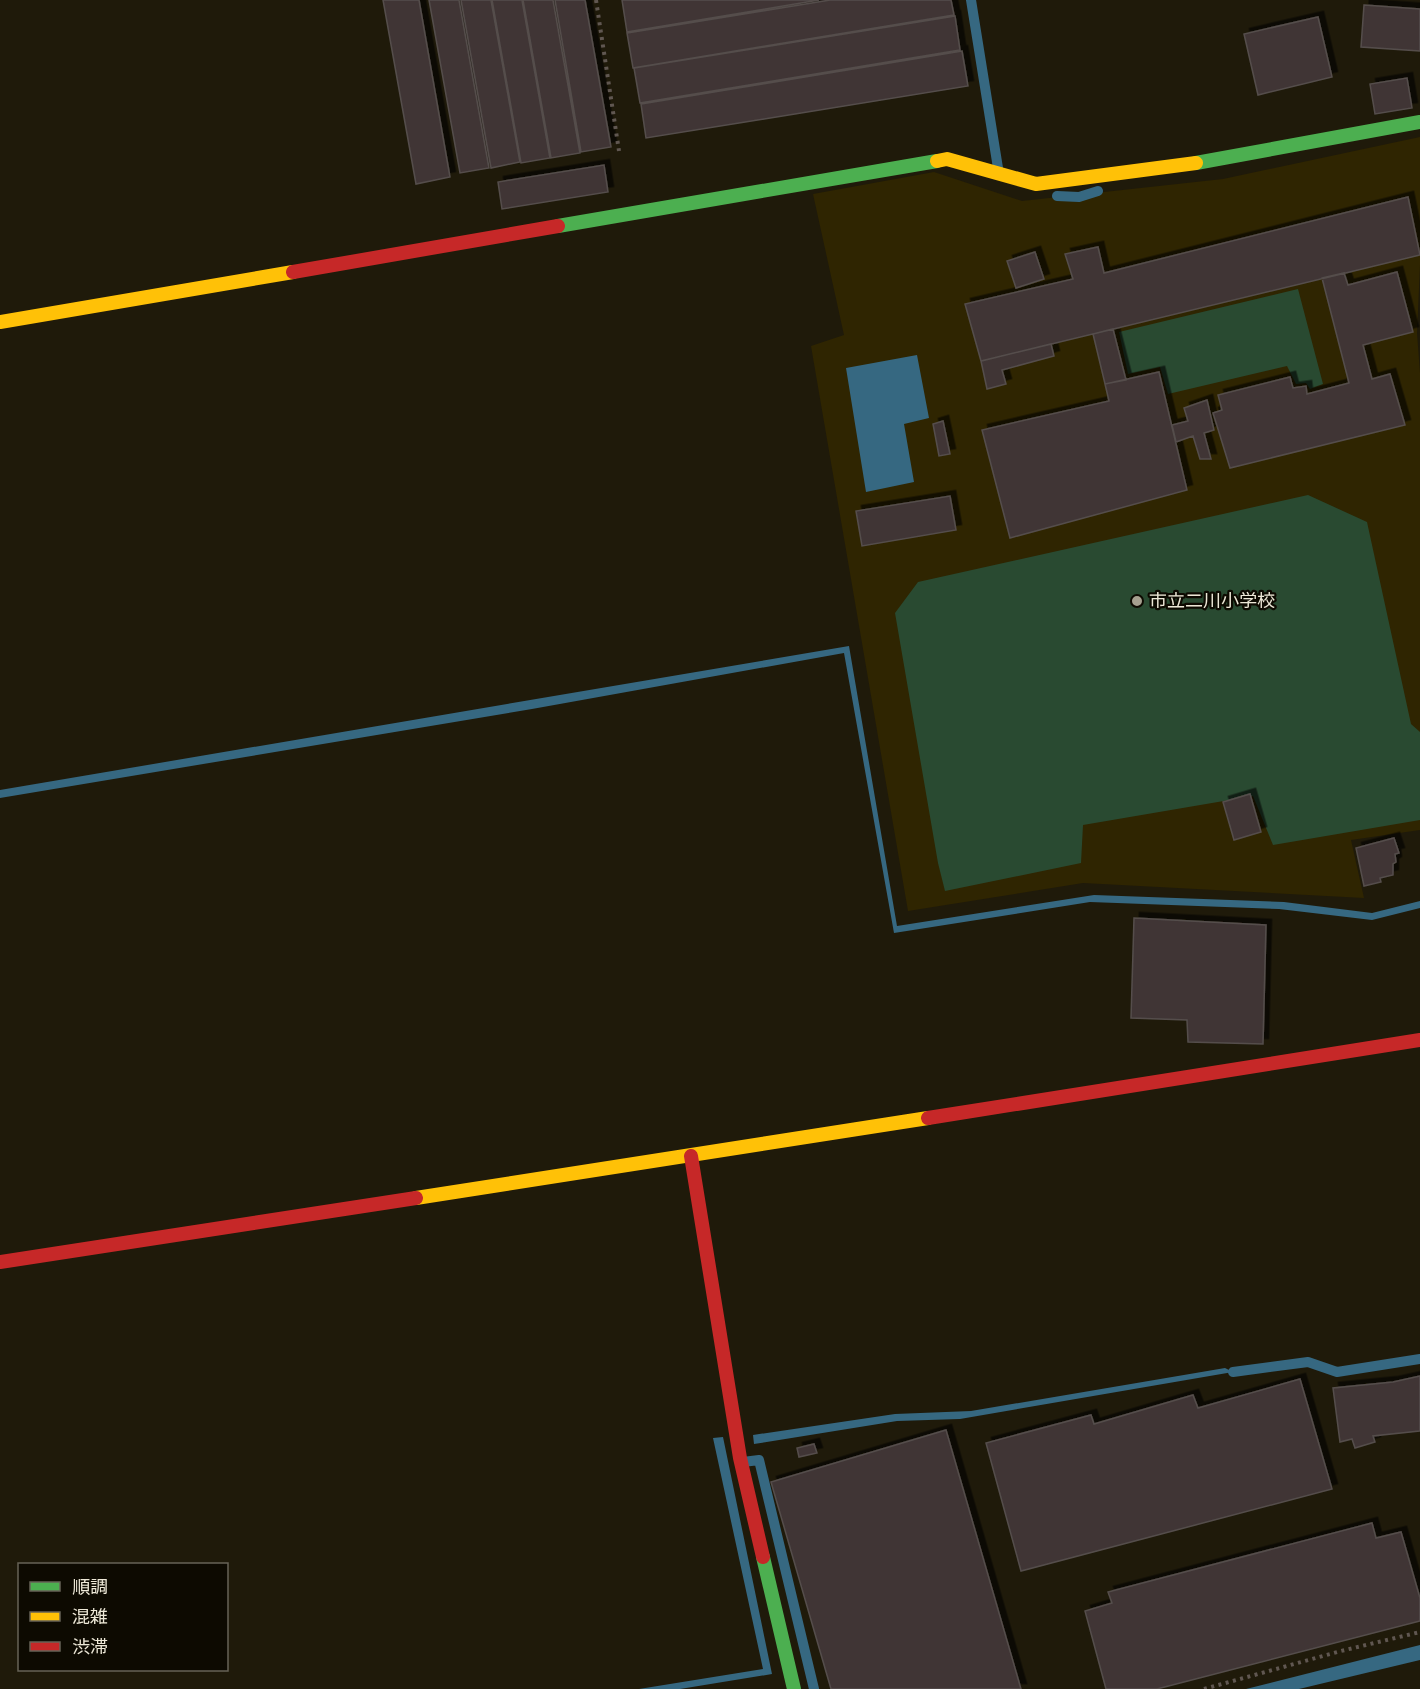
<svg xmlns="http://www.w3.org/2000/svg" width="1420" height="1689" font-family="'Fira Sans','Noto Sans JP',sans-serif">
  <defs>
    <filter id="shadow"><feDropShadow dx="5.5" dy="-5.5" stdDeviation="0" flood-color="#0009"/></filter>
  </defs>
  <rect width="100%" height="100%" fill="#1f1a0a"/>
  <!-- built -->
  <path fill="#2f2501" d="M1420,137V265L1417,333L1420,373V830L1351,840L1364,898L1083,883L908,911L811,346L844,335L813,194L934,172L1022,201L1223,179Z"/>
  <!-- green -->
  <path fill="#294a31" d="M1298,289L1323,384L1310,389L1306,383L1296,384L1287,366L1168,394L1160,367L1128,374L1119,332Z
    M1308,495L1367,522L1411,724L1420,732V820L1273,845L1253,796L1083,825L1081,863L945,891L938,863L895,613L918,582Z"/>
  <!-- water -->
  <path fill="#366881" d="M917,355L929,418L904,424L914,482L866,492L846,368Z
    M849,646L897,926L1094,895L1284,902L1372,913L1420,901V908L1372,920L1279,909L1090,902L894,933L844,653L532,709L0,798V790Z
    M1225,1368L1233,1372L960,1419L897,1421L754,1444L753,1435L895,1414L971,1411Z
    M723,1437L772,1674L680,1689H639L763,1669L713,1438Z
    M1420,1645V1660L1299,1689H1246Z"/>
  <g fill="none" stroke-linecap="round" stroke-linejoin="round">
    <!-- stream -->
    <path stroke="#366881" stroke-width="10" d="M971,0L998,168
      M1057,196L1079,197L1098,191
      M1233,1372L1308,1362L1337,1372L1420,1359
      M743,1462L759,1460L814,1689"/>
  </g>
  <!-- building -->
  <path fill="#403636" stroke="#554e4c" stroke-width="1.5" filter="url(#shadow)" d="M383,0H419L450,177L416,184Z
    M429,0H459L489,168L460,173Z
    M461,0H491L520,162L491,168Z
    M492,0H522L550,158L521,163Z
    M523,0H553L580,153L551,158Z
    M555,0H585L611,147L581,152Z
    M622,0H819L627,32Z
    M830,0H951L954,15L633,68L627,33Z
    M1364,5L1420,9V51L1361,47Z
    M955,16L960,50L640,103L634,68Z
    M1318,17L1332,77L1258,95L1244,34Z
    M962,51L968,86L646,138L641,104Z
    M1407,78L1412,108L1375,114L1370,84Z
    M604,165L608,192L502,209L498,182Z
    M1408,197L1420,255L981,361L965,304L1073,279L1065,254L1098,247L1104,273Z
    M1035,252L1044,279L1016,288L1007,261Z
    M1397,272L1413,332L1363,345L1372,379L1390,374L1405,425L1230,468L1213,413L1222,410L1218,395L1290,377L1293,388L1306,386L1307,394L1349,383L1322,278L1344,273L1348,285Z
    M1113,329L1126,380L1105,384L1093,334Z
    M1051,344L1054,356L1002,370L1006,384L987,389L981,361Z
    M1159,372L1187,490L1010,538L982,430L1109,401L1105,384Z
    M1207,400L1214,430L1204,433L1211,459H1200L1193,436L1176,442L1172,425L1188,421L1184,408Z
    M943,421L950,454L939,456L933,424Z
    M950,496L956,530L862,546L856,511Z
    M1250,794L1261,832L1234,840L1223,802Z
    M1394,838L1399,853L1395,854L1396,862L1393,864V875L1380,878L1381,882L1364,886L1356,848Z
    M1134,918L1266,925L1263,1044L1188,1042L1187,1020L1131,1018Z
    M1420,1376V1431L1373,1436L1375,1442L1355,1448L1352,1439L1340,1442L1333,1388L1393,1382Z
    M1300,1379L1332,1489L1021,1571L986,1443L1091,1415L1094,1424L1193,1395L1198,1408Z
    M946,1430L1021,1689H831L771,1482Z
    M814,1444L817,1453L799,1457L797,1448Z
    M1372,1523L1376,1538L1401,1532L1420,1598V1621L1157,1689H1106L1085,1611L1112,1603L1108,1592Z"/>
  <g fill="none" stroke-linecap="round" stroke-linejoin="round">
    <!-- path -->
    <path stroke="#605751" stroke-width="4" stroke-dasharray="3 4.5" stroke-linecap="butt" d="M596,0L619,151
      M1204,1689L1341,1651L1420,1632"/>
    <!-- fast -->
    <path stroke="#4caf50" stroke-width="14" d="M1196,163L1420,122
      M558,226L937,161
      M763,1557L794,1689"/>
    <!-- slow -->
    <path stroke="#ffc107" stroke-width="14" d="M937,161L947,159L1036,184L1196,163
      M0,322L293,272
      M416,1198L928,1118"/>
    <!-- jam -->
    <path stroke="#c62828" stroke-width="14" d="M293,272L558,226
      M928,1118L1420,1040
      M691,1156L740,1458L763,1557
      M0,1262L416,1198"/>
  </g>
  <!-- markers -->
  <circle fill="#a5a08f" stroke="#0d0a01" stroke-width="2" cx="1137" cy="601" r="6"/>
  <g text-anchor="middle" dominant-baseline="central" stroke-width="4.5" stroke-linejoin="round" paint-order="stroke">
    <!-- poi labels -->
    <g font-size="18" fill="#ede8d7" stroke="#0d0a01" text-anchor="start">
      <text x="1149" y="601">市立二川小学校</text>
    </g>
  </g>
  <!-- legend -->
  <rect x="18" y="1563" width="210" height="108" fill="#0d0a01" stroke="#676357" stroke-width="1.5"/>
  <rect x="30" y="1582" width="30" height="9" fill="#4caf50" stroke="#676357" stroke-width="1.5"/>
  <text x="72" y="1593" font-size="18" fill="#ede8d7">順調</text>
  <rect x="30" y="1612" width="30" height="9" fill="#ffc107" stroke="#676357" stroke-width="1.5"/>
  <text x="72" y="1623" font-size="18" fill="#ede8d7">混雑</text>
  <rect x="30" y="1642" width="30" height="9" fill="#c62828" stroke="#676357" stroke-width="1.5"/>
  <text x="72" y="1653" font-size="18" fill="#ede8d7">渋滞</text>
</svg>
